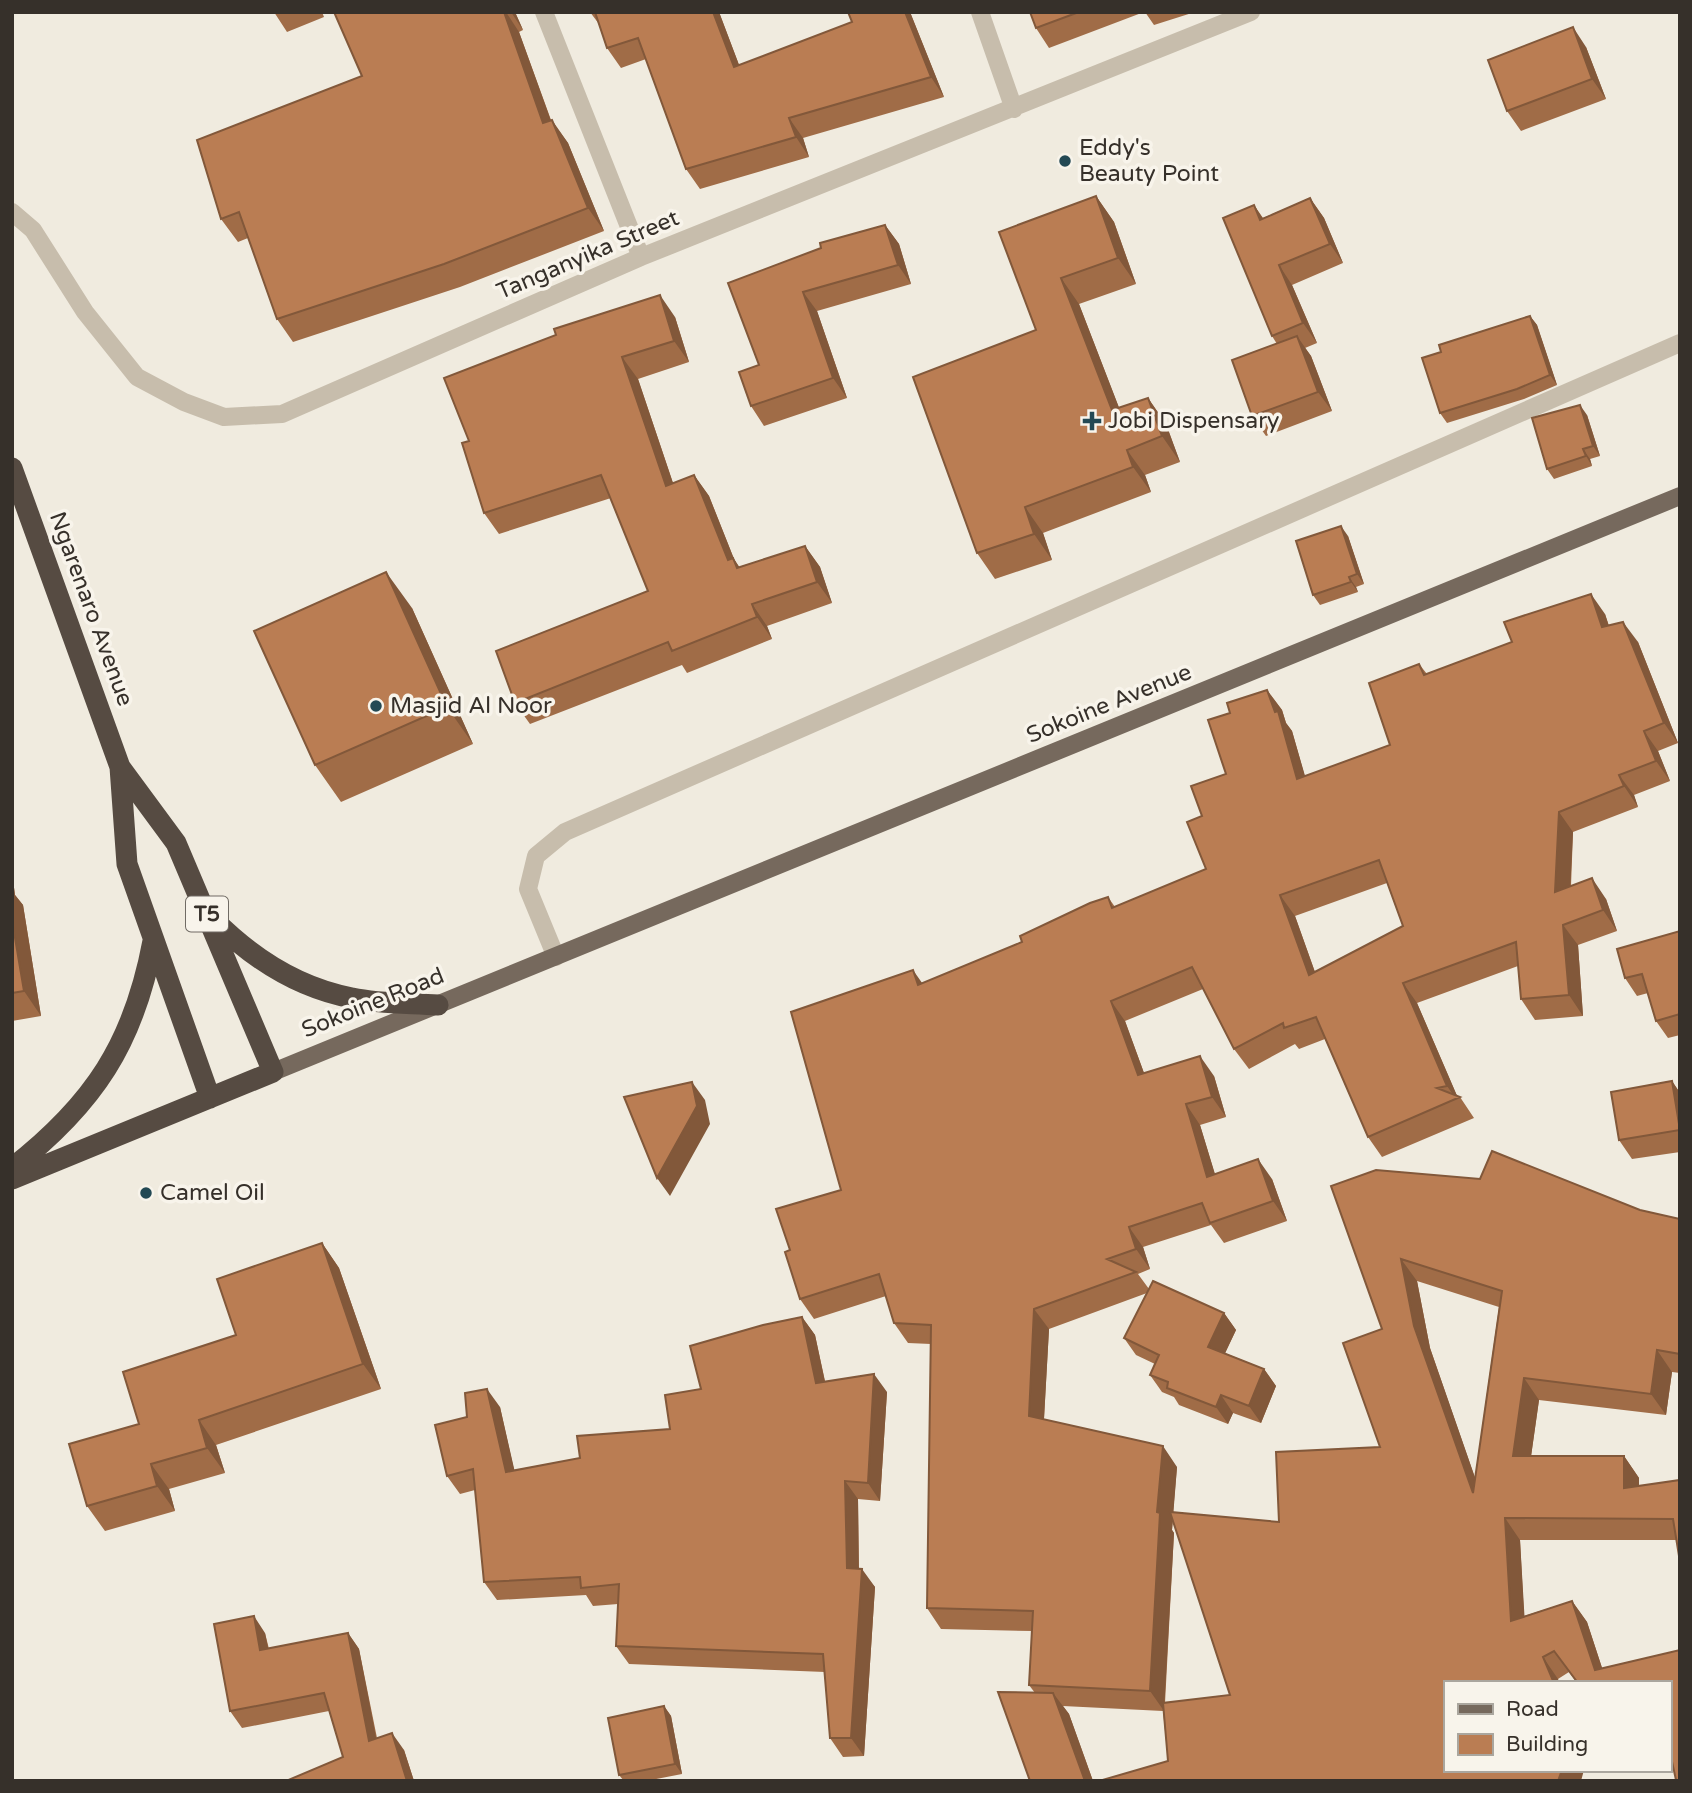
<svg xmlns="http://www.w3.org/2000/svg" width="1692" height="1793" font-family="'Varela Round',sans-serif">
  <rect width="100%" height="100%" fill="#f0ebdf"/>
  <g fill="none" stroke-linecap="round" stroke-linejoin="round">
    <!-- lane -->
    <path stroke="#c7bdac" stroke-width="18" d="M556,957L528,889L536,856L565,832L1680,343"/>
    <!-- street -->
    <path stroke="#c7bdac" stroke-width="18" d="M544,12L641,257
      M980,12L1014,109
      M12,212L33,230L85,312L137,377L184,402L224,417L282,414L641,257L1251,12"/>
    <!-- primary -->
    <path stroke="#76695d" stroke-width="18" d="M273,1072L1680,496"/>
    <!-- highway -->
    <path stroke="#564b42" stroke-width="21" d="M12,468L120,767L127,864L210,1098
      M214,920C252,958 299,988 352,998C380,1004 409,1003 438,1005
      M12,1168C94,1104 134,1043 153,941
      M12,1179L273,1072L176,843L120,767"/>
  </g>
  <!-- wall -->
  <path fill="#a06c47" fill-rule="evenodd" d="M274,12H322L324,17L287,32Z
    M334,12H515L523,30L519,32L551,120L568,143L604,231L460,287L293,342L277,319L248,238L238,242L221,219L362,76Z
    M590,12H719L739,65L910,12L944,97L803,138L809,157L700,189L686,169L646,59L621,68L607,48L599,24Z
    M1030,12H1144L1049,48L1036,28Z
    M1145,12H1195L1154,25Z
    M1586,47L1606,99L1521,131L1507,111Z
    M1096,196L1114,222L1136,284L1079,304L1119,408L1148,398L1166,424L1180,462L1145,475L1151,492L1043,533L1052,560L995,579L977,553L1036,330Z
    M1310,198L1324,218L1343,263L1292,285L1317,343L1305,348L1311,356L1332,411L1266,436L1252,416L1277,344L1272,336L1254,205L1263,218Z
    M885,225L899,244L911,284L817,311L847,398L764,426L751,406L759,365L728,283Z
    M1530,316L1537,325L1557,385L1524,399L1447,423L1440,413L1441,352Z
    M675,317L689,362L638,379L673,483L694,475L709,496L734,559L739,567L805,546L820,567L832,603L767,626L772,639L687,673L682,665L530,724L515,703L648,591L611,498L499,534L484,513L469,441Z
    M1587,415L1600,456L1590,459L1592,466L1554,479L1547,469Z
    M1348,536L1364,584L1356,587L1358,592L1320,605L1313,595Z
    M412,608L473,744L341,802L315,765Z
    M1605,614L1609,626L1638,642L1678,743L1658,751L1670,781L1634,795L1638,807L1573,832L1571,886L1606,899L1617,931L1578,945L1583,1016L1535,1020L1521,999L1518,966L1417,1003L1457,1096L1460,1097L1474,1118L1382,1157L1368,1137L1325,1039L1299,1049L1295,1044L1249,1069L1234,1049L1203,989L1125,1021L1144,1073L1214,1076L1226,1117L1200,1125L1215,1175L1272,1179L1287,1221L1224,1243L1211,1225L1143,1247L1150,1269L1138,1274L1149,1289L1224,1313L1236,1330L1225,1353L1264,1369L1276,1386L1261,1423L1233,1413L1228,1424L1179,1405L1174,1397L1162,1392L1150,1375L1155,1364L1136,1355L1124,1338L1147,1293L1049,1329L1044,1419L1177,1467L1173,1513L1279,1522L1380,1447L1382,1329L1331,1186L1640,1210L1680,1219V1373L1672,1372L1666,1415L1539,1400L1531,1456H1624L1639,1478V1486L1680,1480L1676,1540H1520L1524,1616L1572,1601L1587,1622L1602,1668L1680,1650V1781L1676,1780L1669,1683H1577L1569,1672L1558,1679L1168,1761L1163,1711L1063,1706L1069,1714L1093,1781H1030L1035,1693L1029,1685L1032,1631L941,1629L927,1608L931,1344L908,1343L894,1323L886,1296L814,1319L800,1299L790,1250L841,1190L922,984L1022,942L1108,897L1115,907L1206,869L1202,816L1226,774L1230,713L1267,690L1282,710L1286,723L1292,731L1305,777L1390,745L1419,664L1427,674ZM1387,883L1403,926L1315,972L1295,916ZM1417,1281L1499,1307L1475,1478L1430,1348ZM1173,1519L1230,1695L1165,1703L1174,1533L1172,1530Z
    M12,873L15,895L23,905L41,1016L12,1021Z
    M1680,931V1035L1668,1038L1656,1021L1648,993L1637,996L1625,978Z
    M1672,1081L1680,1093V1152L1632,1159L1619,1140Z
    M322,1243L339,1268L381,1389L216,1445L225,1473L169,1489L175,1511L105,1531L87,1506L139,1424L236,1335Z
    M802,1317L815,1335L825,1381L887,1392L880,1501L858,1499L859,1569L875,1587L864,1756L843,1757L830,1738L825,1672L629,1664L616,1646L618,1604L593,1606L586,1595L497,1600L484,1582L475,1490L460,1494L447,1476L467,1417L500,1407L514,1470L580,1458L670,1429L701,1389Z
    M265,1633L269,1649L348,1633L359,1649L377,1738L404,1750L414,1781H286L343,1757L329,1711L242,1728L230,1711Z
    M664,1706L671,1716L682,1774L646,1781H624L619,1775Z"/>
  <!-- shaded-wall -->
  <path fill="#82583a" d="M504,12H506L519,32L560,146L543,123Z
    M511,12H515L523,30Z
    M713,12H719L747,86L734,67Z
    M905,12H910L944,97L931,77Z
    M1573,27L1586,47L1606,99L1592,79Z
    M789,118L803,138L809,157L796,137Z
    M552,120L568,143L604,231L588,208Z
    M1096,196L1114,222L1136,284L1118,258Z
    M1310,198L1324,218L1343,263L1330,244Z
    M1254,205L1267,225L1260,220Z
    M885,225L899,244L911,284L898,265Z
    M1279,265L1292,285L1317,343L1303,323Z
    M1061,278L1079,304L1130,436L1112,410Z
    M803,292L817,311L847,398L833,378Z
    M660,295L675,317L689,362L674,341Z
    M1530,316L1537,325L1557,385L1550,375Z
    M1297,336L1311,356L1332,411L1318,392Z
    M622,357L638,379L681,507L666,486Z
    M1148,398L1166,424L1180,462L1162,436Z
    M1580,405L1587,415L1600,456L1593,446Z
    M1583,449L1590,459L1592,466L1586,456Z
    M1127,450L1145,475L1151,492L1133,467Z
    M694,475L709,496L734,559L748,580L728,560Z
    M1025,507L1043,533L1052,560L1034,534Z
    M1341,526L1348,536L1364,584L1357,574Z
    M805,546L820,567L832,603L817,582Z
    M386,572L412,608L473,744L447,707Z
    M1349,577L1356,587L1358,592L1351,582Z
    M1591,594L1605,614L1616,648L1602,627Z
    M752,604L767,626L772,639L757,617Z
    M1623,622L1638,642L1678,743L1664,723Z
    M1267,690L1282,710L1286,723L1292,731L1312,800L1297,779Z
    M1644,731L1658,751L1670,781L1656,761Z
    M1619,775L1634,795L1638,807L1624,786Z
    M1559,812L1573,832L1569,912L1555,892Z
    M12,873L15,895L23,905L41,1016L24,991L12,920Z
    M1592,878L1606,899L1617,931L1603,910Z
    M1280,895L1295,916L1323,995L1309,975Z
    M1563,925L1578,945L1583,1016L1569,995Z
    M913,970L927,990L918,985Z
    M1403,983L1417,1003L1458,1098L1456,1099L1447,1086Z
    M1111,1001L1125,1021L1152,1095L1138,1075Z
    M1200,1056L1214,1076L1226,1117L1212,1097Z
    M1672,1081L1680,1093V1130Z
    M692,1082L705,1100L710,1124L670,1196L657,1178Z
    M1186,1104L1200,1125L1222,1197L1207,1177Z
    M1258,1159L1272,1179L1287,1221L1273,1201Z
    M1129,1227L1143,1247L1150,1269L1136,1249Z
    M322,1243L339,1268L381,1389L363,1364Z
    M1401,1259L1417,1281L1430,1348L1488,1515L1473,1493L1414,1326Z
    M1034,1309L1049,1329L1043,1436L1029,1416Z
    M1224,1313L1236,1330L1220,1364L1208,1347Z
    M802,1317L815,1335L829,1401L816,1383Z
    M1657,1350L1672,1372L1666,1415L1651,1394Z
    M1264,1369L1276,1386L1261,1423L1249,1406Z
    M874,1374L887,1392L880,1501L868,1483Z
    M1524,1378L1539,1400L1528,1478L1513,1456Z
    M487,1389L500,1407L519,1490L506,1472Z
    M1221,1395L1233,1413L1228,1424L1216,1407Z
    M199,1420L216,1445L225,1473L207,1448Z
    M1163,1446L1177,1467L1172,1530L1174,1533L1164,1711L1150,1691L1157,1512Z
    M1624,1456L1639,1478V1510L1624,1488Z
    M151,1464L169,1489L175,1511L157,1486Z
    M845,1481L858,1499L859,1586L847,1568Z
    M1505,1518L1520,1540L1526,1642L1511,1621Z
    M862,1569L875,1587L864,1756L851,1738Z
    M1572,1601L1587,1622L1607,1683L1595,1670Z
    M254,1616L265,1633L272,1667L260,1650Z
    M348,1633L359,1649L380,1758L369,1741Z
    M1543,1657L1558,1679L1560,1683H1554Z
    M1053,1693L1069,1714L1093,1781H1085Z
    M664,1706L671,1716L682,1774L675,1764Z
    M392,1733L404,1750L414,1781H407Z
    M1562,1770H1584L1581,1781H1558Z"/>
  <!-- building -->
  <path fill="#ba7d53" stroke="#82583a" stroke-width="2" fill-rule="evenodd" d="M334,12H504L543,123L552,120L588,208L444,264L277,319L239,212L221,219L197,140L362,76Z
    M595,12H713L734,67L852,22L848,12H905L931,77L789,118L796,137L686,169L638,38L607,48Z
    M1030,12H1079L1036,28Z
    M1573,27L1592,79L1507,111L1488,60Z
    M1096,196L1118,258L1061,278L1112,410L1148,398L1162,436L1127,450L1133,467L1025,507L1034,534L977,553L913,377L1036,330L999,232Z
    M1310,198L1330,244L1279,265L1303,323L1272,336L1223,218L1254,205L1260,220Z
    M885,225L898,265L803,292L833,378L751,406L739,372L759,365L728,283L821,248L820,243Z
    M660,295L674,341L622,357L666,486L694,475L728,560L733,558L737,568L805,546L817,582L752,604L757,617L672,651L668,642L515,703L496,651L648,591L601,475L484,513L462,443L469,441L444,378L556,335L554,329Z
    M1530,316L1550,375L1517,389L1440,413L1422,358L1441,352L1439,345Z
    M1297,336L1318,392L1252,416L1232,360Z
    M1580,405L1593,446L1583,449L1586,456L1547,469L1532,418Z
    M1341,526L1357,574L1349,577L1351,582L1313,595L1296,541Z
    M386,572L447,707L315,765L254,631Z
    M1591,594L1602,627L1623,622L1664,723L1644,731L1656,761L1619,775L1624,786L1559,812L1555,892L1592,878L1603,910L1563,925L1569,995L1521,999L1516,942L1403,983L1447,1086L1437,1088L1460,1097L1368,1137L1316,1017L1284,1028L1283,1023L1234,1049L1192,967L1111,1001L1138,1075L1200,1056L1212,1097L1186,1104L1207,1177L1258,1159L1273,1201L1210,1223L1202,1203L1129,1227L1136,1249L1107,1259L1136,1272L1034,1309L1029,1416L1163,1446L1157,1512L1160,1513L1150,1691L1029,1685L1033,1611L927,1608L931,1325L894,1323L879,1274L800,1299L785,1252L790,1250L776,1209L841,1190L791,1012L913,970L918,985L1022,942L1020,936L1090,903L1108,897L1112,908L1206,869L1187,822L1202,816L1191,786L1226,774L1208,720L1230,713L1227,703L1267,690L1275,712L1278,711L1297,779L1390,745L1369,683L1419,664L1424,675L1512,642L1504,622ZM1379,860L1403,926L1309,975L1280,895Z
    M12,920L24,991L12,993Z
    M1680,931V1014L1656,1021L1642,974L1625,978L1617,949Z
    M1672,1081L1680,1130L1619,1140L1611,1092Z
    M692,1082L697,1106L657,1178L624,1097Z
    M1492,1151L1640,1210L1680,1219V1354L1657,1350L1651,1394L1524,1378L1513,1456H1624V1488L1680,1480V1562L1673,1519L1505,1518L1511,1621L1572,1601L1595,1670L1680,1650V1780H1676L1669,1748V1683H1578L1554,1651L1543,1657L1554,1683H1445V1770H1562L1558,1781H1099L1168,1761L1163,1703L1230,1695L1170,1512L1279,1522L1276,1452L1380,1447L1343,1343L1382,1329L1331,1186L1376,1170L1480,1179ZM1401,1259L1502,1291L1473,1493L1414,1326Z
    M322,1243L363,1364L199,1420L207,1448L151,1464L157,1486L87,1506L69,1444L139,1424L123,1372L236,1335L217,1279Z
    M1153,1281L1224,1313L1208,1347L1264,1369L1249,1406L1221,1395L1216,1407L1167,1388L1168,1382L1150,1375L1159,1355L1124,1338Z
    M802,1317L816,1383L874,1374L868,1483L845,1481L847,1568L862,1569L851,1738H830L823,1654L616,1646L619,1584L581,1588L580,1577L484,1582L473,1469L447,1476L435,1425L467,1417L465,1393L487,1389L506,1472L580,1458L577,1436L670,1429L665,1395L701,1389L690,1346L763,1325Z
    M254,1616L260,1650L348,1633L369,1741L392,1733L407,1781H286L343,1757L324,1693L230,1711L214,1624Z
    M998,1692L1053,1693L1085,1781H1030Z
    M664,1706L675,1764L619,1775L608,1718Z"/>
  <!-- markers -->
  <g fill="#234954" stroke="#f8f4eb" stroke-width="2.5">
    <circle cx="1065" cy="161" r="7"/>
    <path d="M1088.5 410.5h7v7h7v7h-7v7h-7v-7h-7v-7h7z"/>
    <circle cx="376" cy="706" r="7"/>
    <circle cx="146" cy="1193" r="7"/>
  </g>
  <g text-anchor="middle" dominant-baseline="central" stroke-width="7" stroke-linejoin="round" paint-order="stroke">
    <!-- shield labels -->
    <rect fill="#f8f4eb" stroke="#706b64" stroke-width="2" x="186" y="896.5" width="42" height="35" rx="5"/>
    <g font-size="21" font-weight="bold" fill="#36302a">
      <text x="207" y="914">T5</text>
    </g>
    <!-- poi labels -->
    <g font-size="23" fill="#36302a" stroke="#f8f4eb" text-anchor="start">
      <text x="1079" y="148">Eddy's<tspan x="1079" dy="26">Beauty Point</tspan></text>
      <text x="1108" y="421">Jobi Dispensary</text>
      <text x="390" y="706">Masjid Al Noor</text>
      <text x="160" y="1193">Camel Oil</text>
    </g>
    <!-- street labels -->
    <g font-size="23" fill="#36302a" stroke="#f8f4eb">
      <text transform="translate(588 255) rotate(-23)">Tanganyika Street</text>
      <text transform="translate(91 609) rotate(70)">Ngarenaro Avenue</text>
      <text transform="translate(1109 704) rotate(-22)">Sokoine Avenue</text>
      <text transform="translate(373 1003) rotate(-22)">Sokoine Road</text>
    </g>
  </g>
  <!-- border -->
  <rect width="1692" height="1793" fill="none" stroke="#36302a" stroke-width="28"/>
  <!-- legend -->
  <rect x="1444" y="1681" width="228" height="91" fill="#f8f4eb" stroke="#aaa69e" stroke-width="2"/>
  <rect x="1458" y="1704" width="35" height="10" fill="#76695d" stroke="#aaa69e" stroke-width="2"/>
  <text x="1506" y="1716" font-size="21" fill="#36302a">Road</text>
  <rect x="1458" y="1734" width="35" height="21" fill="#ba7d53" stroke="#aaa69e" stroke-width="2"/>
  <text x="1506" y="1751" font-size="21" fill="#36302a">Building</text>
</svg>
